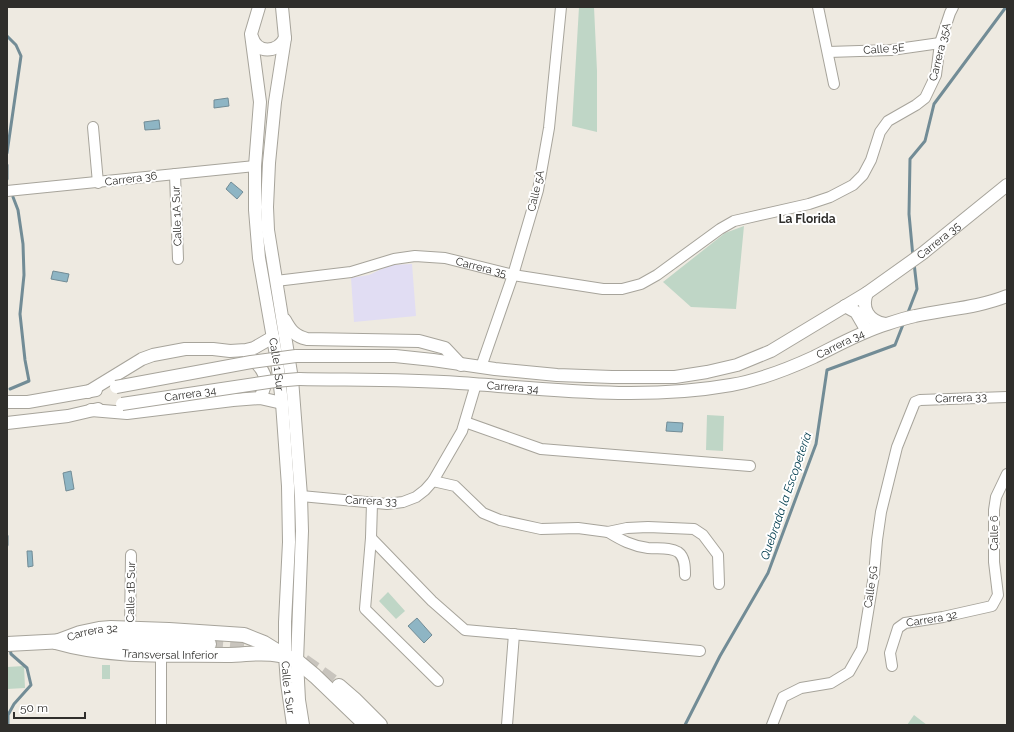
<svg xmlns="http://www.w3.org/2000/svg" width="1014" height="732" font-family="Raleway,sans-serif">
  <rect width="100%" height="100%" fill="#eeeae1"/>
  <!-- education -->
  <path fill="#e1ddf3" d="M412,264L416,316L354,322L351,278L369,275L390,265Z"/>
  <!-- green -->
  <path fill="#bfd6c6" d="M579,7H594L597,71V132L572,126Z
    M744,226L736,309L691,307L663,282L725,233Z
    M707,415L724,416L723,451L706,450Z
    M388,592L405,611L396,619L379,601Z
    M102,665H110V679H102Z
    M24,666L25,688L7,689V667Z
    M914,715L927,725H907Z"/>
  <!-- water -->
  <path fill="#8eb5c4" stroke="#728c96" d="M228,98L229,106L214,108V100Z
    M159,120L160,129L145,130L144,122Z
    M231,182L243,192L237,199L226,189Z
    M53,271L69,274L67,282L51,279Z
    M667,422L683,423L682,432L666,431Z
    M71,471L74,489L66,491L63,473Z
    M27,551H32L33,566L28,567Z
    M417,618L432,635L424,643L408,626Z"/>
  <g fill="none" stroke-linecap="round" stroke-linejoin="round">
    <!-- stream -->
    <path stroke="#728c96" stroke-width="3" d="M7,36L16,45L21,56L7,153
      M7,165V179
      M913,257L909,214L910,159L925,141L934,104L1006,7
      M907,315L917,289L914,263
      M10,389L29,381L25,360L20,314L24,275L23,244L18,210L13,197
      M7,536V545
      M8,725V715L14,704L31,685L27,668L11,654L10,648
      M685,725L720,656L768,573L816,444L827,370L895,345L904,322"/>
    <!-- secondary-tunnel -->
    <path stroke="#c8c4bd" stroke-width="14" stroke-dasharray="14 7" stroke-linecap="butt" d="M209,644L265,649
      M304,661L327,677L339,686"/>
    <defs>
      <g id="minor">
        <path d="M818,7L834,84"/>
        <path d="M828,52L891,50L940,43"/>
        <path d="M93,127L98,183"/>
        <path d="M175,174L178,259"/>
        <path d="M7,191L255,166"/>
        <path id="s1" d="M276,281L351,272L394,259L415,256L445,258L513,275L603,289H622L641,284L657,275L720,229L734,221L809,204L830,197L853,185L863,175L871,160L880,132L888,121L916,105L925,98L936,75L940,43L950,13L953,7"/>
        <path d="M481,367L513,275L538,190L549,128L561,7"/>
        <path d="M465,422L541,449L750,466"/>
        <path d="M433,481L455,486L483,513L500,520L541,529L578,528L608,532L627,528L648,527L694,529L703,535L718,555L719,584"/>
        <path d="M301,496L387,504L403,502L416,497L425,490L433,481L462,431L476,384"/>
        <path d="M372,503L371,538L365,609L438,681"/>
        <path d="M608,532C621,540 632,546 648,548C658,549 670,547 678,552C685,557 685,567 685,575"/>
        <path d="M371,538L432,601L465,630L700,651"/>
        <path d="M130,629L131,555"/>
        <path d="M161,654V725"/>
        <path id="s2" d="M892,666L890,653L898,628L905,623L943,617L992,606L998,595L994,562V510L996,497L1007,474"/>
        <path d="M507,725L514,634"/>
        <path d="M772,725L783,697L801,688L831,683L849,672L862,649L874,575L877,540L881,512L897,447L915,402L920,400L1007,397"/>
      </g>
      <g id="tertiary">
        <path id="s3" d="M259,7L251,34L260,102L255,166V210L259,258L277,361L282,403L288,486L289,542L285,622V656L287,683L293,725"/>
        <path d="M282,7L285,38L275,102L269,163L267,207L268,230L292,379L301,496L302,531L297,661L299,700L303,725"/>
        <path d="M252,37C257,54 277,53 285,38"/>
        <path d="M867,293C861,308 868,321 885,324"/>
        <path d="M845,306L856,312L867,331"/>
        <path d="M285,320C291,331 295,336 307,339L419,341L445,348L461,365"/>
        <path d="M249,356C265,370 270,378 260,398"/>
        <path id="s4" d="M296,356H395L433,360L495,369L557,375L612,377H675L707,372L737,365L771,351L867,293L923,253L1007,185"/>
        <path id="s5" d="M299,379C352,380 406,379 459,383C549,389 641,401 731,385C760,380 788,369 814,357C838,345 861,332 887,324C896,321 905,318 915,316C946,309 977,308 1007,296"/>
        <path d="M88,392L142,359L153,355L185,349H213L230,351L246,350L254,348L273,337"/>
        <path d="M7,402H28L96,390"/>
        <path d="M91,410L127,413L233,400L260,398L282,403"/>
        <path d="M7,423L68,416L98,409"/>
      </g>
      <g id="secondary">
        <path id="s6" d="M56,642L80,633L99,629L111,628L169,630L244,635L264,643L285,656L297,661L315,676L366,725"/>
        <path id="s7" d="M56,642C111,658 170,654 228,655C246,655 261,651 279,655"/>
        <path d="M7,644L84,640L209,644"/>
        <path d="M339,686L354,699L380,725"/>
      </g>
    </defs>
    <!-- minor casing -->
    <use href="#minor" stroke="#a7a49b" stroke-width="12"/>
    <!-- tertiary casing -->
    <use href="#tertiary" stroke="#a7a49b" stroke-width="14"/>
    <!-- secondary casing -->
    <use href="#secondary" stroke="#a7a49b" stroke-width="16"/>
    <!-- minor -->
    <use href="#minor" stroke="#fff" stroke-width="10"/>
    <!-- tertiary -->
    <use href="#tertiary" stroke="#fff" stroke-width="12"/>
    <!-- secondary -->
    <use href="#secondary" stroke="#fff" stroke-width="14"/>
    <defs>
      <g id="tertiary-bridge">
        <path d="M116,387L251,362L296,356"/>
        <path id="s8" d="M122,404L275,381L299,379"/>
      </g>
    </defs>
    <!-- tertiary-bridge casing -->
    <use href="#tertiary-bridge" stroke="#a7a49b" stroke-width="14" stroke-linecap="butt"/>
    <!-- tertiary-bridge -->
    <use href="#tertiary-bridge" stroke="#fff" stroke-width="12"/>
  </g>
  <g text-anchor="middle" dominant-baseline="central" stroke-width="4" stroke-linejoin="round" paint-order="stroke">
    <!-- street labels -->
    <g font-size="11" fill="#2f2e2b" stroke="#fff">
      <text transform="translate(884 49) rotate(-4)">Calle 5E</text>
      <text transform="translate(940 52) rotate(-76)">Carrera 35A</text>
      <text transform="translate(131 179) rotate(-7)">Carrera 36</text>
      <text transform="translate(536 191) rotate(-77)">Calle 5A</text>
      <text transform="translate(177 216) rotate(-92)">Calle 1A Sur</text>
      <text stroke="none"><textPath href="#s4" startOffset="681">Carrera 35</textPath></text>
      <text stroke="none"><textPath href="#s1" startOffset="209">Carrera 35</textPath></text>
      <text stroke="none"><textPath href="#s5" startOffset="550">Carrera 34</textPath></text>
      <text stroke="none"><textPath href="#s3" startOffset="361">Calle 1 Sur</textPath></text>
      <text stroke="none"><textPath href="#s5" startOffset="214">Carrera 34</textPath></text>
      <text stroke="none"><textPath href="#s8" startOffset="69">Carrera 34</textPath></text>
      <text transform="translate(961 398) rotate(-2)">Carrera 33</text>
      <text transform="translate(371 501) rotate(2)">Carrera 33</text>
      <text transform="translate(994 533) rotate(-90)">Calle 6</text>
      <text transform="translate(871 587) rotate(-82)">Calle 5G</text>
      <text transform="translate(131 592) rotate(-89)">Calle 1B Sur</text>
      <text stroke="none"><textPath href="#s2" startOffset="75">Carrera 32</textPath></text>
      <text stroke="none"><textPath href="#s6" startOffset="38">Carrera 32</textPath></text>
      <text stroke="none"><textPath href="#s7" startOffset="115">Transversal Inferior</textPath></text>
      <text stroke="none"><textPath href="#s3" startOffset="685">Calle 1 Sur</textPath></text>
    </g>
    <!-- neighbourhood labels -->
    <g font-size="12" font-weight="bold" fill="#2f2e2b" stroke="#fff">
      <text x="807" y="219">La Florida</text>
    </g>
    <!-- water labels -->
    <g font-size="12" font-style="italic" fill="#064152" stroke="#fff">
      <text transform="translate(786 496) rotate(-71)">Quebrada la Escopetería</text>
    </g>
  </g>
  <!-- border -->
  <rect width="1014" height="732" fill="none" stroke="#2f2e2b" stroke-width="16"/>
  <!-- scale -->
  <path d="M14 712v6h71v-6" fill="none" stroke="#2f2e2b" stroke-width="2"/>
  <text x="20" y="712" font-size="12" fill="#2f2e2b" stroke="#ffffff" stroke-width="3" paint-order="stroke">50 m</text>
</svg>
